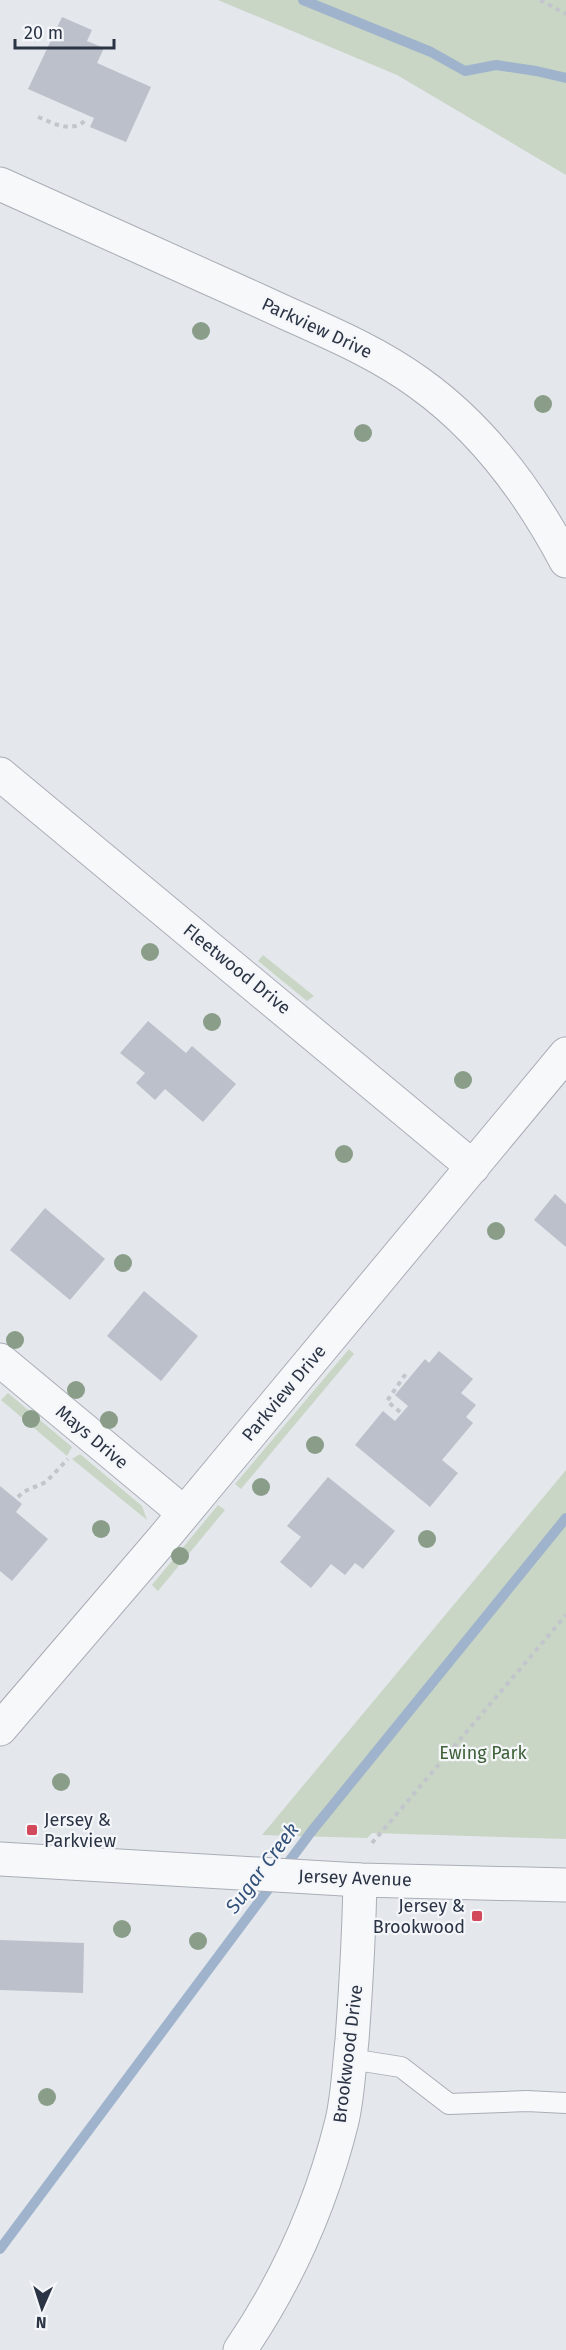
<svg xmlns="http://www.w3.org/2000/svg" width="566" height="2350" font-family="'Fira Sans',sans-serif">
  <rect width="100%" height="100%" fill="#e4e7ec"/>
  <!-- green -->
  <path fill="#c9d6c5" d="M218,0H566V175L397,75Z
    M263,955L314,996L307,1001L258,961Z
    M349,1349L354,1354L241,1489L235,1484Z
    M8,1393L72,1447L67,1456L1,1400Z
    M80,1454L142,1506L147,1520L72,1459Z
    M566,1470V1839L372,1833L367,1838L262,1835Z
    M218,1505L225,1510L158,1591L152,1585Z"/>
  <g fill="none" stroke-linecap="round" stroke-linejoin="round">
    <!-- stream -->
    <path stroke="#9fb4cc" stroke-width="10" d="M303,0L431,52L465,71L496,65L536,71L566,78
      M0,2249L311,1832L566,1518"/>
  </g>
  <!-- building -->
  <path fill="#bbc0ca" d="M62,17L92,30L87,41L104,48L97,63L151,87L126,142L90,127L94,118L28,89Z
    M148,1021L186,1053L192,1046L236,1084L203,1122L165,1089L155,1100L136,1083L145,1073L120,1053Z
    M555,1194L566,1204V1247L534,1220Z
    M45,1208L105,1259L70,1300L10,1250Z
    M144,1291L198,1336L161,1381L107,1336Z
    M439,1351L473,1379L461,1393L476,1405L466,1417L473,1423L442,1460L458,1473L430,1507L355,1445L383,1411L395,1421L408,1406L395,1395L425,1359L429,1363Z
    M328,1477L395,1531L363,1569L355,1563L345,1575L331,1564L311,1588L280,1562L301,1537L287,1526Z
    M0,1486L22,1504L16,1512L48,1539L12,1581L0,1571Z
    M0,1940L84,1943L83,1993L0,1990Z"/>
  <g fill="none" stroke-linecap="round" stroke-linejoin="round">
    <defs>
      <path id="service" d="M350,2059L401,2067L449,2104L527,2101L566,2103"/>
      <path id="minor" d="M0,184C87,224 175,262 262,302C315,327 371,348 419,383C482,428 530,493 566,561
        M0,774L473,1167
        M0,1360L184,1513
        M0,1729L162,1540L566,1054
        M240,2350C287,2281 322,2202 342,2121C348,2095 349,2067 352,2040C356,1986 359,1933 360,1880"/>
      <path id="tertiary" d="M0,1859L360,1880L566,1885"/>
    </defs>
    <!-- service casing -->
    <use href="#service" stroke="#a9aeb7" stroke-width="22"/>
    <!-- minor casing -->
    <use href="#minor" stroke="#a9aeb7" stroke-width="35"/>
    <!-- tertiary casing -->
    <use href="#tertiary" stroke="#a9aeb7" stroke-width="35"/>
    <!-- path -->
    <path stroke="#c2c5cb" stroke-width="4" stroke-dasharray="4.5 4.5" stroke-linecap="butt" d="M540,0L566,14
      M38,117C56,124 71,134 87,119
      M400,1412L387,1401L407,1372
      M18,1497L23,1492L46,1482L68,1459
      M372,1843L566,1615"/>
    <!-- service -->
    <use href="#service" stroke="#f7f8fa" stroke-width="20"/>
    <!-- minor -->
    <use href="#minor" stroke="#f7f8fa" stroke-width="33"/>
    <!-- tertiary -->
    <use href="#tertiary" stroke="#f7f8fa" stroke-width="33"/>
  </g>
  <!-- trees -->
  <g fill="#899d89">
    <circle cx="201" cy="331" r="9"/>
    <circle cx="543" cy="404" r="9"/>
    <circle cx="363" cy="433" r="9"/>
    <circle cx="150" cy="952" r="9"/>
    <circle cx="212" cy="1022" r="9"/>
    <circle cx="463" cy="1080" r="9"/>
    <circle cx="344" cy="1154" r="9"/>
    <circle cx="496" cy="1231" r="9"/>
    <circle cx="123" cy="1263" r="9"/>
    <circle cx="15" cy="1340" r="9"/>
    <circle cx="76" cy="1390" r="9"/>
    <circle cx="31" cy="1419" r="9"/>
    <circle cx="109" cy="1420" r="9"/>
    <circle cx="315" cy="1445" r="9"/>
    <circle cx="261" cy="1487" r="9"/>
    <circle cx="101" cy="1529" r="9"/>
    <circle cx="427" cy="1539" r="9"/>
    <circle cx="180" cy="1556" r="9"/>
    <circle cx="61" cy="1782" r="9"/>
    <circle cx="122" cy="1929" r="9"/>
    <circle cx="198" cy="1941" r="9"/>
    <circle cx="47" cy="2097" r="9"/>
  </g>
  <!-- markers -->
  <g fill="#d1495b" stroke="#f4f6f9" stroke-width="2">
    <rect x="26" y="1824" width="12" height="12" rx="3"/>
    <rect x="471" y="1910" width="12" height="12" rx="3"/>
  </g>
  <g text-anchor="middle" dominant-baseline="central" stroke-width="4.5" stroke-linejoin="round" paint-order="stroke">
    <!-- street labels -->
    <g font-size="18" fill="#2b3445" stroke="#f4f6f9">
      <text transform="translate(317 328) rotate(25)">Parkview Drive</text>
      <text transform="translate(237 969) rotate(39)">Fleetwood Drive</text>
      <text transform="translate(284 1393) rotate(-50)">Parkview Drive</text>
      <text transform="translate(92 1437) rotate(40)">Mays Drive</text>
      <text transform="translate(355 1878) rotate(2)">Jersey Avenue</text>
      <text transform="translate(348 2054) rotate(-83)">Brookwood Drive</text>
    </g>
    <!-- park labels -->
    <g font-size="18" fill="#3f6138" stroke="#f4f6f9">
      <text x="483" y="1753">Ewing Park</text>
    </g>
    <!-- poi labels -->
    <g font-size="18" fill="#2b3445" stroke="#f4f6f9" text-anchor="start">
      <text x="44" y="1820">Jersey &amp;<tspan x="44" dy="21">Parkview</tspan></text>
      <text x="465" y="1906" text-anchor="end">Jersey &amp;<tspan x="465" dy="21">Brookwood</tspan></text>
    </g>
    <!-- water labels -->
    <g font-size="20" font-style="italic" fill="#34527a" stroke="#f4f6f9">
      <text transform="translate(262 1868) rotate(-53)">Sugar Creek</text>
    </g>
  </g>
  <!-- north arrow -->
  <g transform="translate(42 2308) rotate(183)" stroke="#f4f6f9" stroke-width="4.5" paint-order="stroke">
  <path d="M0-4.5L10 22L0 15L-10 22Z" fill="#2b3445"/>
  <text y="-9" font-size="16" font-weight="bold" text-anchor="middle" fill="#2b3445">N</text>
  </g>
  <!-- scale -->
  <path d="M15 39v9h99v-9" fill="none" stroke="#2b3445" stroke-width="3"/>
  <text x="24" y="39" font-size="18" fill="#2b3445" stroke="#f4f6f9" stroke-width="4.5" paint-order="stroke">20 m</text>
</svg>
